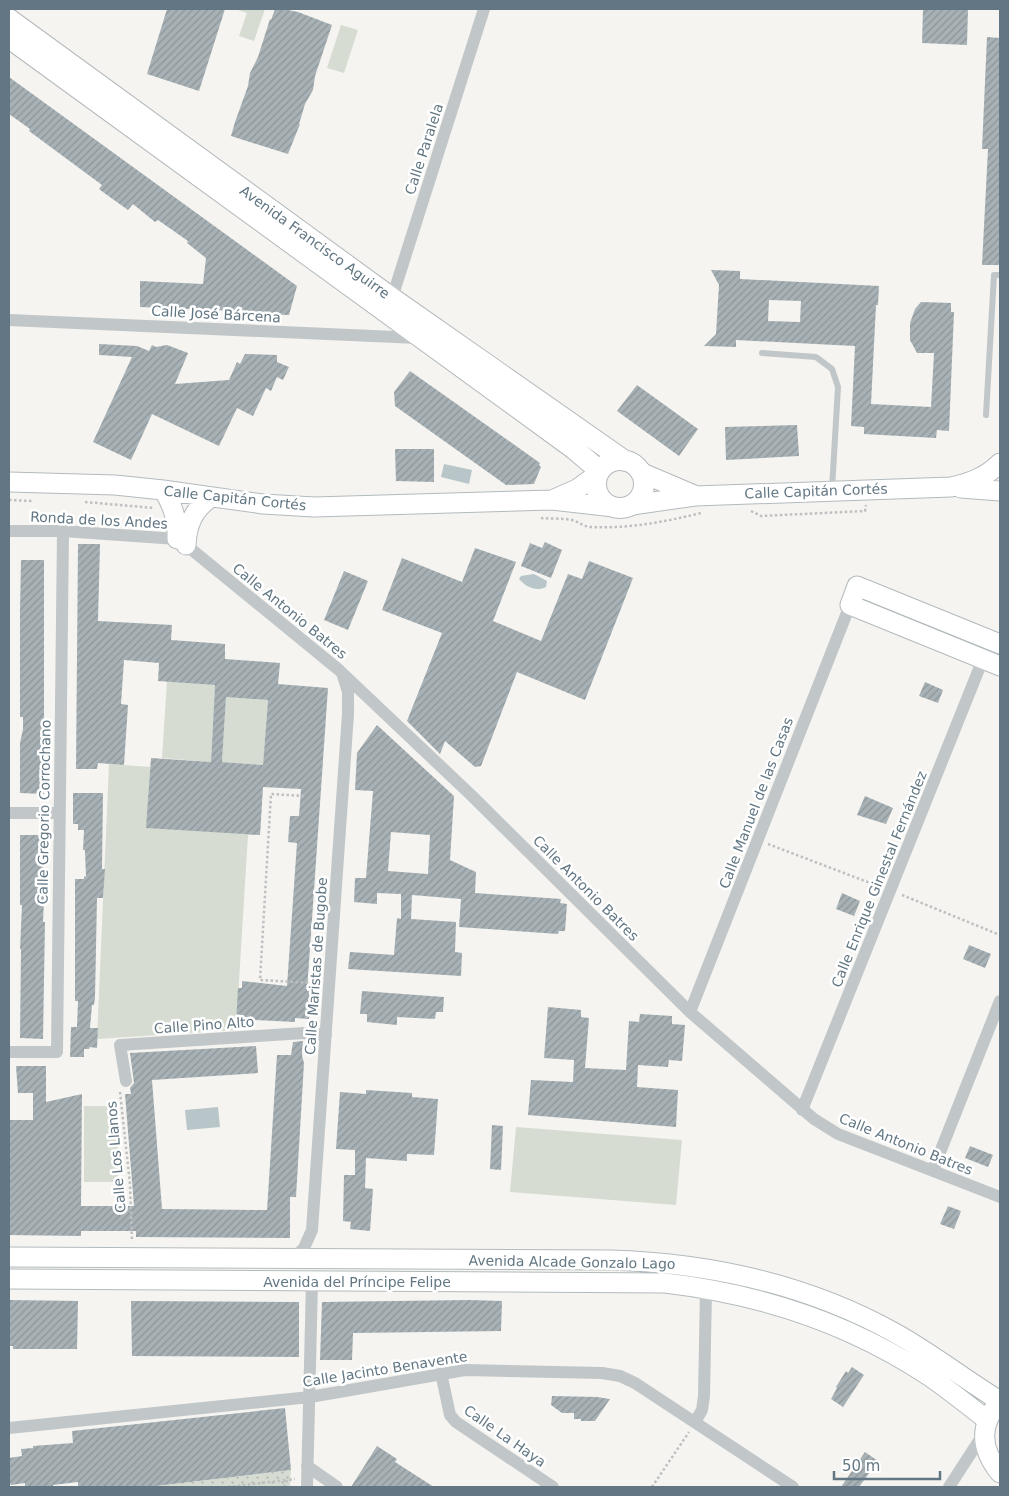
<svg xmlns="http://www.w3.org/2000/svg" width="1009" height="1496" font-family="'DejaVu Sans',sans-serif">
  <defs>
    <pattern id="park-dots" width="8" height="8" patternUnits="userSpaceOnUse" patternTransform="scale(1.25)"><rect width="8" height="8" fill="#d6dcd1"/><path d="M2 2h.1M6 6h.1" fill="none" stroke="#b1b7af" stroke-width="1.8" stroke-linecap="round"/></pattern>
    <pattern id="building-hatch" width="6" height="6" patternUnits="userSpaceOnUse" patternTransform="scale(1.25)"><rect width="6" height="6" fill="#a8b2b6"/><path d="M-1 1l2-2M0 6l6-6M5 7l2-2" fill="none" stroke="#8c9699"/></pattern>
  </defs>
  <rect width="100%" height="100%" fill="#f5f4f0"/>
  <!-- park -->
  <path fill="url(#park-dots)" d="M291,1470L290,1487H147Z"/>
  <!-- garden -->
  <path fill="#d6dcd1" d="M235,9H265L254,41L239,36L247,13Z
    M341,25L358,30L344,73L327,68Z
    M167,681L215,685L211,762L162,758Z
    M226,697L268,700L263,765L222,762Z
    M109,764L263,775L260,835H248L236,1030L97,1039Z
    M84,1106H118V1182H84Z
    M516,1127L682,1140L676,1205L510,1192Z"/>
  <!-- water -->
  <path fill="#b8c6c9" d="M444,464L472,470L469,484L441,477Z
    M534,574L547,581L546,587C536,592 526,587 519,579L521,576Z
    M218,1107L220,1127L187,1130L185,1110Z"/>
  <!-- building -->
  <path fill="url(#building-hatch)" fill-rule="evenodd" d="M167,9H225L199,91L147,74Z
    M275,9H283L298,12L332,25L315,76L313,90L305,104L299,124H300L288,154L231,136L235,122L248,86L250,73L258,57L270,19L271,20Z
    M923,9H968L967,45L922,43Z
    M987,37L1000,38V265H982L988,149H982Z
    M9,77L297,286L289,315L263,314L261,312L140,307V281L203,284L206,258L187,243L188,241L158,220L155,222L133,204L128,210L107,195L99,189L102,185L29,131L30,129L9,114Z
    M711,270L740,271V279L879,286L878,305H876L871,404L931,407L934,353H917L910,340V323L915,309L921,302L951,303V312H954L949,431L937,430L936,438L864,434V427L851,426L855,346L736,340V347L704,346L716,334L719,285ZM769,300L801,301L800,322L768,321Z
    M99,344L137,346L149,351L152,345L156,347L167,345L188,353L175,384L229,380L237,362L240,364L245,354L277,355V362L289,367L283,380L277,377L271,391L266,388L253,416L237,408L219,446L152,414L131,460L93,442L132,357L99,355Z
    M410,371L540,463L539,465L541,467L534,484L506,485L395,406L394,392Z
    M637,385L698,429L679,456L617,411Z
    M797,425L799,456L726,460L725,427Z
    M395,449H434V482L396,481Z
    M545,542L562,550L551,578L521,566L530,543L542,548Z
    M78,544H100L98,621L172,625L171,640L225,644V659L280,663L278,684L328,688L307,991H311L309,1019L295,1018V1022L255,1020L254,1024L236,1023L238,988H242V981L287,986L297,843L288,842L290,816H299L301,789L263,787L260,835L146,828L151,758L211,762L215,685L158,681L159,663L124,660L121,704L128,705L124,765L98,763L97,769H76ZM226,697L268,700L263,765L222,762Z
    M475,548L516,562L493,621L541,641L568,574L582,579L589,561L633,578L585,700L517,672L481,766L475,767L445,741L440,754L407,721L442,633L382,610L402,558L462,582Z
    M21,560H44V794L20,793V743L23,729V717H20V610Z
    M344,571L368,581L348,630L324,620Z
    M925,682L943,690L938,703L919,696Z
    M377,725L454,796L450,860L476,872L475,893L561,899L560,903L567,904L565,931H559L558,934L459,927L461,899L412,895L411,919L456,922L455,952L462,953L461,976L348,969L350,952L394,955L397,918L401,919V894L377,893V904L354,902L355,878H366L373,791L355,790L357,753ZM391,832L430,835L428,874L388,871Z
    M73,793H103L102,869H105L103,898H97L95,997L94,1005H92L90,1028H98L97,1048L90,1047L89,1049H84V1057H70L71,1027H77L78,1001H75V879H84V876L86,877L85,850H83L84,830H78V824H73Z
    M865,796L893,808L886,824L857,815Z
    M20,835H44L43,879H45L43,922H45L43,1039L20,1038L21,949H20L22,905H20Z
    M842,893L860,901L854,916L836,909Z
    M969,945L991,954L985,968L963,959Z
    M362,991L444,997L443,1012H436L435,1019L397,1017V1025L367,1022V1014H360Z
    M548,1007L581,1010V1017L589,1018L585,1068L626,1070L629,1021L639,1022L640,1014L672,1016V1024L685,1025L682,1061L669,1060L668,1067L638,1065L637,1087L678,1090L676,1127L528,1115L531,1080L573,1082L574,1060L544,1058Z
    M303,1041L302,1056L304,1063L296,1197H290V1238L136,1237V1231H81V1236L9,1235V1120H33V1093H18L16,1066H46V1102L82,1094L81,1206H134L125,1094H131L130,1088L134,1083L130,1053L256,1046L258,1073L152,1080L162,1209L267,1210L277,1055H291L293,1042Z
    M366,1090L412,1093V1097L438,1099L434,1155L407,1154V1161L366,1158L365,1188L373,1189L370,1231L350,1229L351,1222L343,1221L344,1175H355V1150L336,1149L340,1092L366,1094Z
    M492,1125L503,1126L501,1170L490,1169Z
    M970,1146L993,1155L988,1167L965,1158Z
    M948,1206L961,1211L954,1229L940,1224Z
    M9,1300L78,1301L77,1349H13V1346H9Z
    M470,1300L502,1301L501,1331L353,1333L352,1360H320L322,1302Z
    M131,1301L299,1302V1357L132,1356Z
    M852,1367L864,1375L843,1407L831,1399L837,1388L836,1387L846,1371L848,1373Z
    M552,1396L597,1397L610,1399L595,1421H581V1419H574V1413H562L551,1405Z
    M285,1408L291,1470L147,1487H78V1482L53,1485V1486L45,1487H25V1483L11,1485L9,1482V1458L22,1456L21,1449L33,1448V1446L73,1443L72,1431Z
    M377,1446L397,1459L395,1462L434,1487H351Z
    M865,1452L878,1461L859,1487H841Z"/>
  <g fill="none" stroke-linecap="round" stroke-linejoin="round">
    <defs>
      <path id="secondary" d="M640,472L694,495
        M9,482L115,485L163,490L263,504L314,507L552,500L614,507
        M961,488L1000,491
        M163,490C173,505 178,520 177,539
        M552,500L577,489L598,474
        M632,505L695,496L951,487C970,483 986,477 1000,463
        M186,545C187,524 194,508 212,497
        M1000,644L857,586L850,605L1000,666
        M9,1257L610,1260C710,1263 807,1284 895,1333C931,1353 964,1379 1000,1401C979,1425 980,1448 1000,1473
        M9,1279L665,1283C760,1294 849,1323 929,1376C949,1390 968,1405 987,1420"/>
      <path id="primary" d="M9,19L392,298L625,461
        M9,38L574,449L600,471
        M596 484a24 24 0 1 1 48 0a24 24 0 1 1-48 0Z"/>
    </defs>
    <!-- secondary casing -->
    <use href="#secondary" stroke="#b3babd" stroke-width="21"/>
    <!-- primary casing -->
    <use href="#primary" stroke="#b4b9bc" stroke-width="22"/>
    <!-- path -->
    <path stroke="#bdbfc1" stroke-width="2.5" stroke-dasharray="2.5 2.5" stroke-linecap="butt" d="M9,500L32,501
      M85,502L154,508
      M751,511L761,516L865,511L866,505
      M541,518C551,519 563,518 572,520C579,522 583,526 590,527C628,529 664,522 701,513
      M304,796L271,794L260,980L312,983
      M768,844L878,886
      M902,895L1000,935
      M120,1092L130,1184L132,1241
      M228,1487L287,1480
      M284,1487L287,1480L295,1479
      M652,1487L689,1432"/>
    <!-- lane -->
    <path stroke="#c1c6c8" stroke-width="6" d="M762,353L816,357L832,369L838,387L832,489
      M986,415L994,275H1000"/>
    <!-- street -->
    <path stroke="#c1c6c8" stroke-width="12" d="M392,298L484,9
      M9,320L418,338
      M9,531H63L177,539L186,545L339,670L471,795L690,1012L814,1119L838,1134L1000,1197
      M9,813H58
      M690,1012L850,605
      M9,1052H57L63,531
      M126,1081L120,1045L304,1033L326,1035
      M802,1110L983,659
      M933,1170L1000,1001
      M292,1260L304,1248L312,1230L348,714V692L343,676
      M441,1373L450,1415L456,1422L553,1487
      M695,1422L702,1410L704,1396L706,1289
      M9,1428L310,1397L465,1370L602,1373L620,1376L635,1383L793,1487
      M307,1466L337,1487
      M307,1487L312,1282
      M949,1487L984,1433"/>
    <!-- secondary -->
    <use href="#secondary" stroke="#fff" stroke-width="19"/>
    <!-- primary -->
    <use href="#primary" stroke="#fff" stroke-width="20"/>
  </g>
  <g text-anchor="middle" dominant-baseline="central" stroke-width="5" stroke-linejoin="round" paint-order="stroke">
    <!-- street labels -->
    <g font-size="14" fill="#627783" stroke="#fff">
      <text transform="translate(424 149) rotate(-72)">Calle Paralela</text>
      <text transform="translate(315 242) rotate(36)">Avenida Francisco Aguirre</text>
      <text transform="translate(216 314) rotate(3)">Calle José Bárcena</text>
      <text transform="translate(816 491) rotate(-2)">Calle Capitán Cortés</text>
      <text transform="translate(235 498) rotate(6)">Calle Capitán Cortés</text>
      <text transform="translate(99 520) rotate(3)">Ronda de los Andes</text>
      <text transform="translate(290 611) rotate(39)">Calle Antonio Batres</text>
      <text transform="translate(756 803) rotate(-69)">Calle Manuel de las Casas</text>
      <text transform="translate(44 812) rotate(-89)">Calle Gregorio Corrochano</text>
      <text transform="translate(879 879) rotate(-68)">Calle Enrique Ginestal Fernández</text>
      <text transform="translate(586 888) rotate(45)">Calle Antonio Batres</text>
      <text transform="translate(316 966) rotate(-86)">Calle Maristas de Bugobe</text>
      <text transform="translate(204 1025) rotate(-4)">Calle Pino Alto</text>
      <text transform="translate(906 1144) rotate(22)">Calle Antonio Batres</text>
      <text transform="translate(116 1157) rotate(-95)">Calle Los Llanos</text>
      <text transform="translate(572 1262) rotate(1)">Avenida Alcade Gonzalo Lago</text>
      <text x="357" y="1282">Avenida del Príncipe Felipe</text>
      <text transform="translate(385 1369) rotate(-9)">Calle Jacinto Benavente</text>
      <text transform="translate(505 1436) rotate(35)">Calle La Haya</text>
    </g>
  </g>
  <!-- border -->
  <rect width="1009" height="1496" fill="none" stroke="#627783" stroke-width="20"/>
  <!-- scale -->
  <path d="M834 1471v8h106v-8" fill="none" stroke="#627783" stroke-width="2.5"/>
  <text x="842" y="1471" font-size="15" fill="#627783" stroke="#ffffff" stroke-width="4" paint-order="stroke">50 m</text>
</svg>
